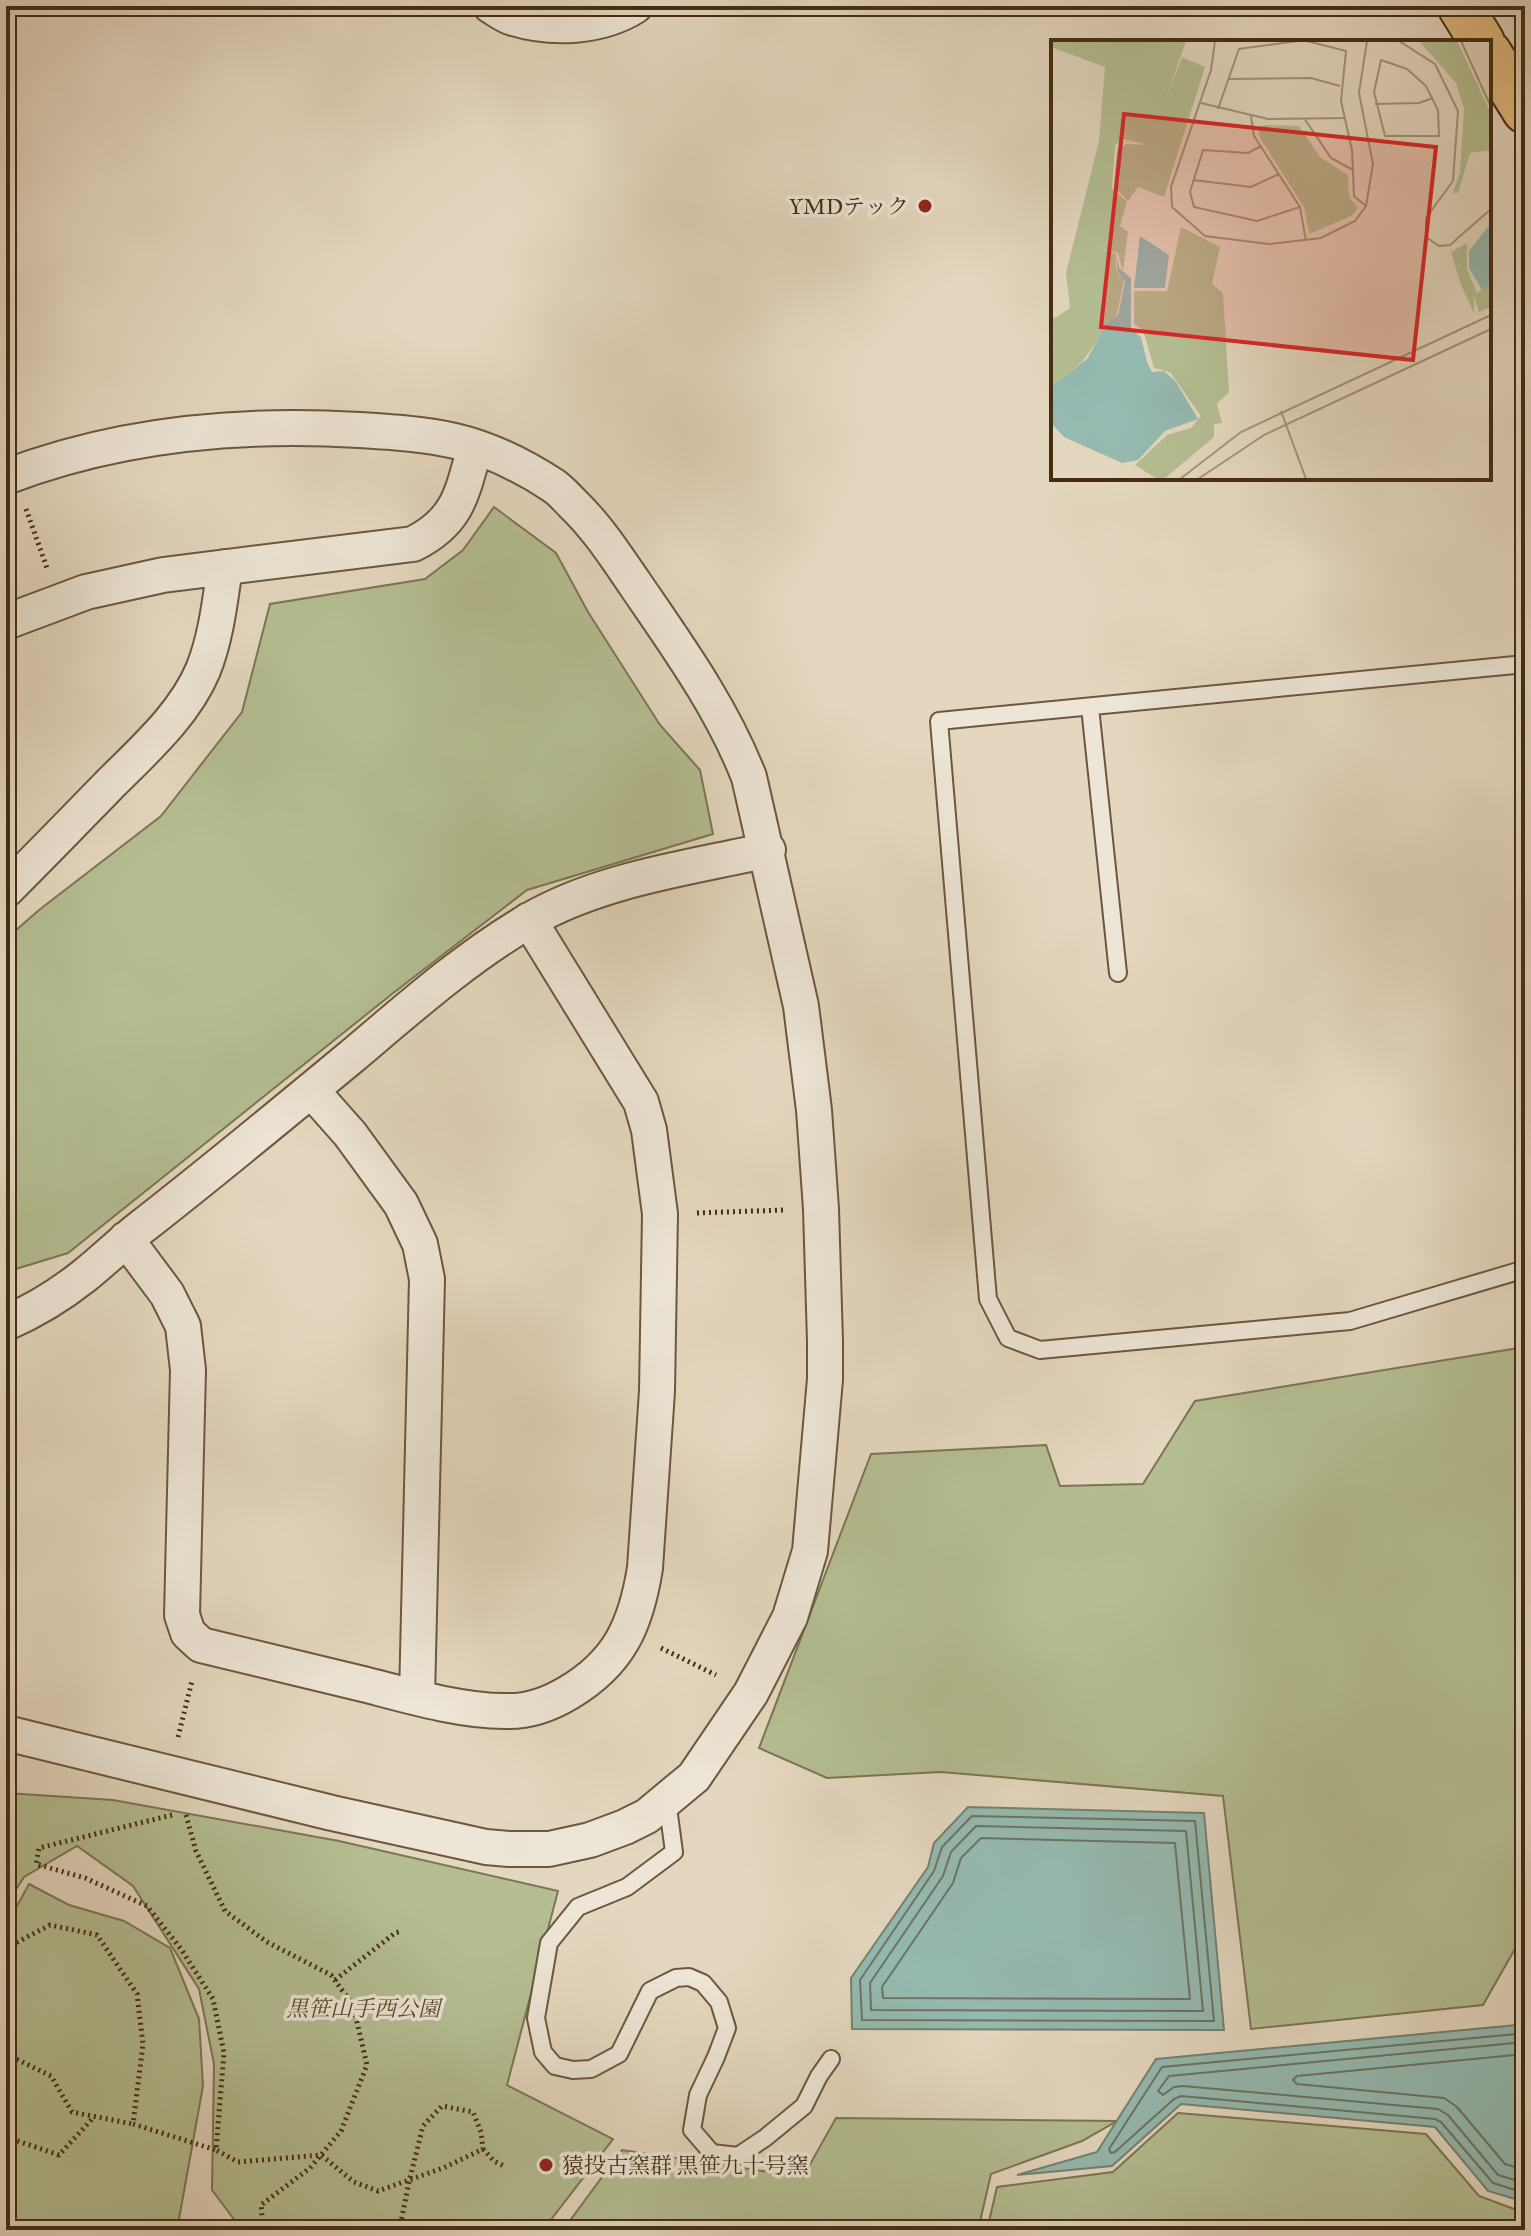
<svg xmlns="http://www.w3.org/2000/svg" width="1531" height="2236" font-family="'IM FELL Great Primer','Noto Serif JP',serif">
  <rect width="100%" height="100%" fill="#e4d7bf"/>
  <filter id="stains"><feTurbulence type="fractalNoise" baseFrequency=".0025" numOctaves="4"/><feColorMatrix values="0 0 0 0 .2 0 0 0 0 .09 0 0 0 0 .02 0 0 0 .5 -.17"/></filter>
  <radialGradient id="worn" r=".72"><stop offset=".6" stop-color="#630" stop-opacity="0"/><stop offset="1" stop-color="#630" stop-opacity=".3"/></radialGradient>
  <!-- green -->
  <path fill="#b4be92" stroke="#7c7652" stroke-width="2" d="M494,507L556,553L588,612L660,725L700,770L713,834L527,890L392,994L68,1253L6,1272V939L39,910L161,816L242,712L270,604L425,579L463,550Z
    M1525,1347V1937L1520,1940L1483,2005L1251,2029L1223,1796L941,1772L827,1778L759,1748L871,1454L1046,1445L1060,1486L1143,1484L1195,1401Z
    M6,1793L113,1800L339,1841L558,1891L507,2085L613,2139L543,2230H242L212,2190L214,2064L199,1989L133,1886L77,1846L24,1877L6,1905Z
    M29,1884L69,1905L124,1921L170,1948L199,2019L203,2086L179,2219L188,2230H6V1926Z
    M1178,2113L1426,2134L1479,2196L1525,2213V2230H987L997,2187L1113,2172Z
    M836,2118L1117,2121L1082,2141L991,2174L978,2230H563L622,2150L803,2177Z"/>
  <!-- water -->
  <path fill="#95bab1" stroke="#748272" stroke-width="2" d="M968,1807L1204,1813L1224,2030L852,2029L851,1978L928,1867L934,1843Z
    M1525,2014V2202L1488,2191L1435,2127L1181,2104L1112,2166L1017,2175L1097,2152L1156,2059L1517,2025Z"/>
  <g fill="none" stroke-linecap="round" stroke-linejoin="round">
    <!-- shore -->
    <path stroke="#6c7462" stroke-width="2" d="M972,1816L1195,1821L1214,2021L862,2020L860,1980L934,1871L942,1847Z
      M976,1826L1186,1831L1203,2011L871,2010L870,1983L943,1876L951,1852Z
      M981,1838L1175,1843L1190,1999L883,1998L882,1987L953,1883L961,1858Z
      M1525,2029L1517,2034L1162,2067L1109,2149L1111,2153L1115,2152L1174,2099L1181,2096L1435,2119L1441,2122L1493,2183L1525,2193
      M1525,2042L1169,2076L1158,2091L1163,2095L1174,2087L1183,2086L1438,2109L1448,2115L1498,2175L1525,2183
      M1525,2054L1297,2076L1293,2080L1297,2084L1444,2098L1457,2107L1505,2164L1525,2170"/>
    <defs>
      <path id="service" d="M1525,664L939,721L988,1299L1008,1338L1040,1350L1350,1321L1525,1269
        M1090,707L1118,973
        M667,1800L674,1852L627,1887L578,1907L549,1943L536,2018L543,2052L555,2066L573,2070L591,2069L619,2054L650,1991L676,1978L689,1977L703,1983L719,2002L727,2028L716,2057L698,2095L692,2130L712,2153L738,2156L765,2138L804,2106L819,2076L831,2059"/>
      <path id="minor" d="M491,6C498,10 505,16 513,18C552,30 600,28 635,6
        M6,477C118,434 240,423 359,430C391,432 424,434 455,441C489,449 525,467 554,486C561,491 566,497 572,503C598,528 615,555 635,584C678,647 721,706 749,777L801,1006L814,1110L821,1209L825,1341V1379L810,1551L790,1617L751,1693L694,1777L647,1816L625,1827L590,1840L549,1849H509L486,1847L332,1813L6,1733
        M6,622L86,592L163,575L413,544C459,521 462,493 475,447
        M6,890C41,855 75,820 110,784C144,750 184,715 203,670C216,638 220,601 225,567
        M311,1090L350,1134L401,1204L420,1244L427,1279L417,1697
        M126,1239L167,1294L183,1326L188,1370L182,1615L188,1633L201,1645C256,1658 312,1672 367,1685C409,1696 461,1711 505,1711C528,1712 548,1705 568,1693C619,1663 636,1625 645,1568L657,1391L660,1214L649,1130L641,1102L529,920
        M6,1323C34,1311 60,1295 84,1276C103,1261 120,1244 139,1229C211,1173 281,1115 351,1057C408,1009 465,958 530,920C601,879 689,868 768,850"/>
      <path id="primary" d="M1460,6L1482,42
        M1489,53L1525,111"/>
    </defs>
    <!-- service casing -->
    <use href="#service" stroke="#6b583e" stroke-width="20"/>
    <!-- minor casing -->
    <use href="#minor" stroke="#6b583e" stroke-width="38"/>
    <!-- primary casing -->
    <use href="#primary" stroke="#432d13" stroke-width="48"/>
    <!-- path -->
    <path stroke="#432d13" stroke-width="5" stroke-dasharray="2 4" stroke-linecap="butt" d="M26,509L47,568
      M697,1213L783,1210
      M661,1648L716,1675
      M178,1737L192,1681
      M172,1815L39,1848L36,1864L85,1878L147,1906L181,1949L213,1999L224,2053L216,2150L238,2162L321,2155L354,2182L378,2191L443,2168L483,2149L481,2132L473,2112L442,2106L423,2126L409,2182L401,2222L387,2230
      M186,1815L196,1851L225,1911L267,1942L331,1975L353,2005L367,2065L341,2131L310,2168L261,2205L263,2225L269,2230
      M6,1948L50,1925L97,1935L137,1994L143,2044L133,2124L216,2150
      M335,1980L395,1933L402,1931
      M6,2054L51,2076L72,2112L133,2124
      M6,2137L59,2155L94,2117
      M483,2149L494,2161L504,2166"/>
    <!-- service -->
    <use href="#service" stroke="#ede5d5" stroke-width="16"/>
    <!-- minor -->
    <use href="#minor" stroke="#ede5d5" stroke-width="34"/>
    <!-- primary -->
    <use href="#primary" stroke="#e2bc80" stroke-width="44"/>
  </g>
  <!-- markers -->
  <g fill="#8f2418" stroke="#ede5d5" stroke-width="3">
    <circle cx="925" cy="206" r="8"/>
    <circle cx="546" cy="2165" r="8"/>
  </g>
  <g text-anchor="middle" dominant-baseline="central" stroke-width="7" stroke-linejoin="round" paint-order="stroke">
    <!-- poi labels -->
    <g font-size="22" fill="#432d13" stroke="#ede5d5" text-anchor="end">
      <text x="909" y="206">YMDテック</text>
      <text x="562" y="2165" text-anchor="start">猿投古窯群 黒笹九十号窯</text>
    </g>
    <!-- park labels -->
    <g font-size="22" font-style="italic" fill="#5a4a2c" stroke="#ede5d5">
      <text x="363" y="2008">黒笹山手西公園</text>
    </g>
  </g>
  <!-- overview -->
  <g transform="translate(1051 40)">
    <rect width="440" height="440" fill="#e4d7bf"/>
    <path d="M0,1H135L113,64L131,17L154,27L113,157L87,147L77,161L63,147L66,110L76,104L98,105L73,99L64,105L61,148L76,162L69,186L77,192L72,231L67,213L47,207L65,214V230L73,240L66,274L31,322L0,347V275L4,278L19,268L15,233L48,101L54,27L0,7ZM368,1H406L440,74V110L419,113L407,153H402L409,132L413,69L405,43ZM214,85L248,86L269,117L297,135L298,157L307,168L300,176L258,194L253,167L209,98L207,87ZM130,187L169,207L161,244L172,253L178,352L166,364L171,383L163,384V397L113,439H106L84,425L116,395L140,388L150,376L119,332L103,328L92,290L83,284V251H116ZM416,203V229L426,253L440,244V267L428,272L423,256V273L410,245L400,212Z" fill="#b4be92"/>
    <path d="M440,183V244L431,250L418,228V211ZM89,196L118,215L114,248H83ZM66,217L68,228L80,238V289L90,297L96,322L101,332L113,331L125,342L147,379L114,391L87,420L71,423L13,397L0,383L2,345L36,319L57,282L67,275L74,241L66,230Z" fill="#95bab1"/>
    <path fill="none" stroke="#a4937a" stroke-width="2" d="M164,1L160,30L120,147L121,167L154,196L218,204L270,198L304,181L315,166L322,124L308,53L316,1M256,1L295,11L290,61L301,110L303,156L315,166M348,1L384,24L407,71L402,141L375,178V197L388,206L399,205L440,169M410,1L440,67M330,20L356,29L375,46L387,70L388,96H334L323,52ZM177,39L260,38L289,46M150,63L217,79L293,78M324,64L368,63L382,58M167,69L188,9L247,1M200,76L203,96L249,167L255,201M253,78L280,118L302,130M210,106L197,113L152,110L139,152L143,167L206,181L249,167M142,140L200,147L228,134M230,371L255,439M129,439L190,392L440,275M147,439L213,395L440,289"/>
    <path fill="#d62828" fill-opacity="0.15" stroke="#d62828" stroke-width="4" d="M73,74L385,107L362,320L50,287Z"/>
    <rect width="440" height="440" fill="none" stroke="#432d13" stroke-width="4"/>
  </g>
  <!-- margin -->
  <rect width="1531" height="2236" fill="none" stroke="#e4d7bf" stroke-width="32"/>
  <rect x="8" y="8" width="1515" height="2220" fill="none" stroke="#432d13" stroke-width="4"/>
  <rect x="16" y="16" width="1499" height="2204" fill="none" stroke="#432d13" stroke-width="2"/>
  <rect width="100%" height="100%" filter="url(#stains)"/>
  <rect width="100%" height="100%" fill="url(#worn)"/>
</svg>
